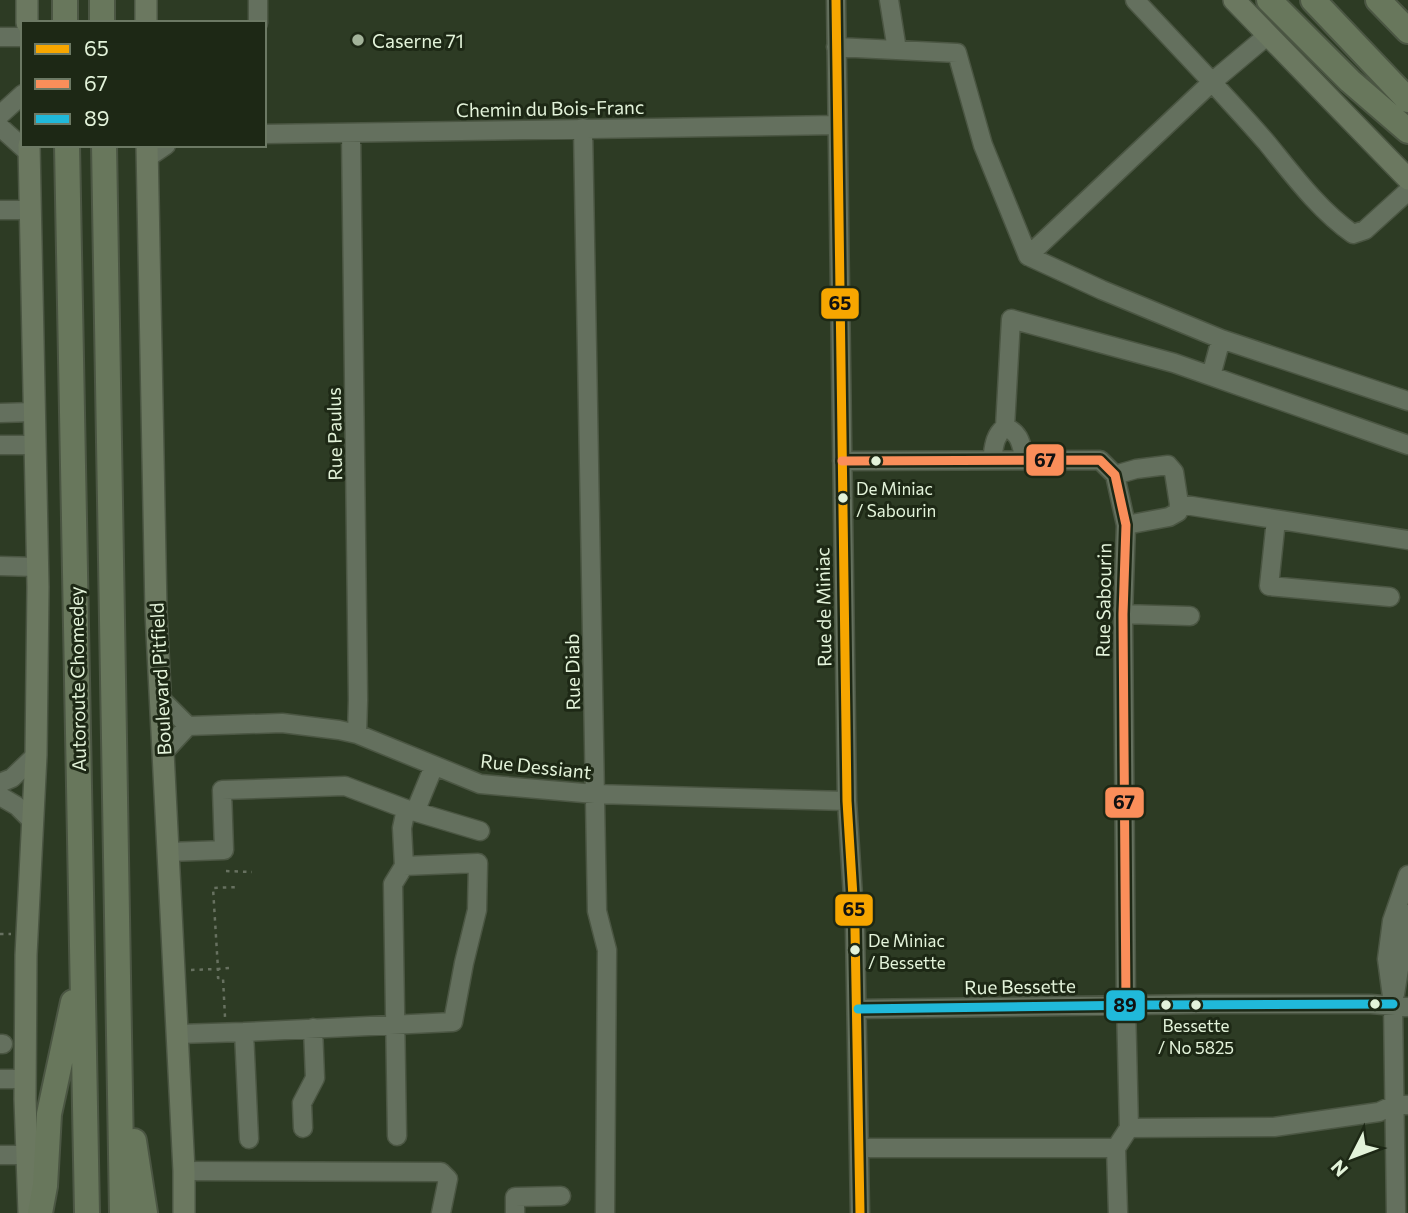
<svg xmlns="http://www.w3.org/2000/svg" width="1408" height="1213" font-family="Commissioner,sans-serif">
  <rect width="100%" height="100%" fill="#2d3b24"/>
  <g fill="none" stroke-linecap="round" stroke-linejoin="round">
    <defs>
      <path id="minor" d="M258,0V23
        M836,0L847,801L855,929L860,1213
        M889,0L897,50
        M1135,0L1212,82L1268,35
        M0,37H23
        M836,47L957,53L983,145L1028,256L1102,290L1221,339L1408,401
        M0,115L23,94
        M0,127L29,153
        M583,128L597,911L607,950L605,1213
        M351,133L358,700L357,734
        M264,134L837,125
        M147,158L166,145
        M0,210H31
        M1028,256L1212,82C1230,102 1249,122 1267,143C1293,175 1319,210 1353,234L1365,230L1408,191
        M1211,376L1221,339
        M0,413L34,412
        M1005,427L1011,319L1174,363L1408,445
        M0,445H34
        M992,460C994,447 994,436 1005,427C1021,433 1021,445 1025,460
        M842,461L1100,460L1115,475L1126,525L1123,614L1126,1005L1129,1128L1116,1148
        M1115,475L1136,469L1168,465L1174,472L1179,504
        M1276,520L1269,586L1390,597
        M1126,525L1169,517L1178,512L1179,504L1408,540
        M0,566L36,567
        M1123,614L1190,616
        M160,698L188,726
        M163,753L188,726L282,723L339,730L357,734L480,784L595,794L847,801
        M0,783L12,778L36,755
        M0,796L17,806L32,821
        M415,812L434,766
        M168,852L224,850L222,790L345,786L406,809L480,831
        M1395,994L1408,914
        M858,1009L1202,1004H1371L1408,1007
        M244,1032L453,1022L464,963L477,910L478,863L404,866L402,828L406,809
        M178,1034L244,1032L249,1139
        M0,1044H3
        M0,1079H25
        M303,1128L302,1103L315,1078L313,1028
        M1129,1128L1274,1127L1379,1112L1394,1105H1408
        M397,1136L393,884L404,866
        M859,1148H1116L1118,1213
        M0,1155H26
        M184,1171L441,1172L448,1179L441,1213
        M515,1213V1197L561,1196
        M1396,1213L1393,1004L1387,959L1392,921L1408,875"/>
      <path id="major" d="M27,0V23
        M1234,0L1408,179
        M146,23V0
        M147,145L156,612L184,1171V1213
        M29,1213L25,1099L26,955L36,755L38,587L29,145"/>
      <path id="highway" d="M65,0V23
        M102,0V23
        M1269,0L1350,81L1408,131
        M1313,0L1408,100
        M1378,0L1408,31
        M67,145L87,1213
        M104,145L122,1213
        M134,1141L145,1213
        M40,1213L45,1186L49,1114L73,1002"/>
    </defs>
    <!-- minor casing -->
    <use href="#minor" stroke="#4b5643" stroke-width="21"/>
    <!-- major casing -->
    <use href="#major" stroke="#4b5643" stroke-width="24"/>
    <!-- highway casing -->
    <use href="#highway" stroke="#4b5643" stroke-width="28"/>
    <!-- path -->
    <path stroke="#677160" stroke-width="2.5" stroke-dasharray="3.5 5" stroke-linecap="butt" d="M226,871L252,872
      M0,934H11
      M229,968L218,969L213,888L239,887
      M191,970L218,969V978H223L225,1017"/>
    <!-- minor -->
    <use href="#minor" stroke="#64705e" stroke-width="18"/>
    <!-- major -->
    <use href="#major" stroke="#6b7860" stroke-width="21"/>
    <!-- highway -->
    <use href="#highway" stroke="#68775c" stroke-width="24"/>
    <defs>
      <path id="bus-1" d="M836,0L847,801L855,929L860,1213"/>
      <path id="bus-2" d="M842,461L1100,460L1115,475L1126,525L1123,614L1126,1005"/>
      <path id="bus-3" d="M858,1009L1148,1005L1393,1004"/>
    </defs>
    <!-- bus-1 casing -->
    <use href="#bus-1" stroke="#1d2815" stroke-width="14"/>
    <!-- bus-2 casing -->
    <use href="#bus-2" stroke="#1d2815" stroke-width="14"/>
    <!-- bus-3 casing -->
    <use href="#bus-3" stroke="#1d2815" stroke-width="14"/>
    <!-- bus-1 -->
    <use href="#bus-1" stroke="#f7a600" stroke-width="9"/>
    <!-- bus-2 -->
    <use href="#bus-2" stroke="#fa8e5a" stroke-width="9"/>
    <!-- bus-3 -->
    <use href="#bus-3" stroke="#20b9da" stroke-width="9"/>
  </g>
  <!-- markers -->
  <circle fill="#a3b39a" stroke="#1d2815" stroke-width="2.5" cx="358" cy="40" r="7"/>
  <g fill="#e3f3da" stroke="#1d2815" stroke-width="2.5">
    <circle cx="876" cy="461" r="6"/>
    <circle cx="843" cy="498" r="6"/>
    <circle cx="855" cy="950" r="6"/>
    <circle cx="1375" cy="1004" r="6"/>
    <circle cx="1166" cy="1005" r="6"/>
    <circle cx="1196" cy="1005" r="6"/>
  </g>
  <g text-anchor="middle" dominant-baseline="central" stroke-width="6" stroke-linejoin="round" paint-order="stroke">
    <!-- bus labels -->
    <g font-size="17" fill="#e3f3da" stroke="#1d2815" text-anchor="start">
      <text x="856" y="488">De Miniac<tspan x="856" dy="22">/ Sabourin</tspan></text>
      <text x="868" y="940">De Miniac<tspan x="868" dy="22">/ Bessette</tspan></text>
      <text x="1196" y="1025" text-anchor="middle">Bessette<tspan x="1196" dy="22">/ No 5825</tspan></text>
    </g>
    <!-- poi labels -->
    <g font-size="19" fill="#e3f3da" stroke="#1d2815" text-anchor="start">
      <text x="372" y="40">Caserne 71</text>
    </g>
    <!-- street labels -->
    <g font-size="19" fill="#e3f3da" stroke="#1d2815">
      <text transform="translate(550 108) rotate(-1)">Chemin du Bois-Franc</text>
      <text transform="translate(334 434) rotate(-91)">Rue Paulus</text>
      <text transform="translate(1103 600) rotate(-89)">Rue Sabourin</text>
      <text transform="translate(823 607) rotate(-91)">Rue de Miniac</text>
      <text transform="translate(572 672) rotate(-91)">Rue Diab</text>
      <text transform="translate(77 679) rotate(-91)">Autoroute Chomedey</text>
      <text transform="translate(160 679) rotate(-93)">Boulevard Pitfield</text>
      <text transform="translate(536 766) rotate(6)">Rue Dessiant</text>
      <text transform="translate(1020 986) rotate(-1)">Rue Bessette</text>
    </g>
  </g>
  <g stroke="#1d2815" stroke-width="2.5">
    <rect x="820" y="287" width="40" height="33" rx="7" fill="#f7a600"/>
    <rect x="1025" y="443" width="40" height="34" rx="7" fill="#fa8e5a"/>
    <rect x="1104" y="786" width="41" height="33" rx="7" fill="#fa8e5a"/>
    <rect x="834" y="893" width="40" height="34" rx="7" fill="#f7a600"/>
    <rect x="1105" y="989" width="41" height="33" rx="7" fill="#20b9da"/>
  </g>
  <g font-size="19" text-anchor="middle" font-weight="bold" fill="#111">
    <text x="840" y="310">65</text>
    <text x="1045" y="467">67</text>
    <text x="1124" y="809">67</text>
    <text x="854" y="916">65</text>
    <text x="1125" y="1012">89</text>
  </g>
  <!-- legend -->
  <rect x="21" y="21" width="245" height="126" fill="#1d2815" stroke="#6c7964" stroke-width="2"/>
  <rect x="35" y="44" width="35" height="10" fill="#f7a600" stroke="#6c7964" stroke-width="2"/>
  <text x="84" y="56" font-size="21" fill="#e3f3da">65</text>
  <rect x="35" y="79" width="35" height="10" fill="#fa8e5a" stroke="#6c7964" stroke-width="2"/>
  <text x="84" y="91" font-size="21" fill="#e3f3da">67</text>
  <rect x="35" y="114" width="35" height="10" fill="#20b9da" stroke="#6c7964" stroke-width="2"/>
  <text x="84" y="126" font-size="21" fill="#e3f3da">89</text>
  <!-- north arrow -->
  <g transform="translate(1352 1157) rotate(228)" stroke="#1d2815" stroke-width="5" paint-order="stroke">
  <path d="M0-5L12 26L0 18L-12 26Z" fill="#e3f3da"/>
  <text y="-10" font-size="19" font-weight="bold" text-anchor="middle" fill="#e3f3da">N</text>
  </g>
</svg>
